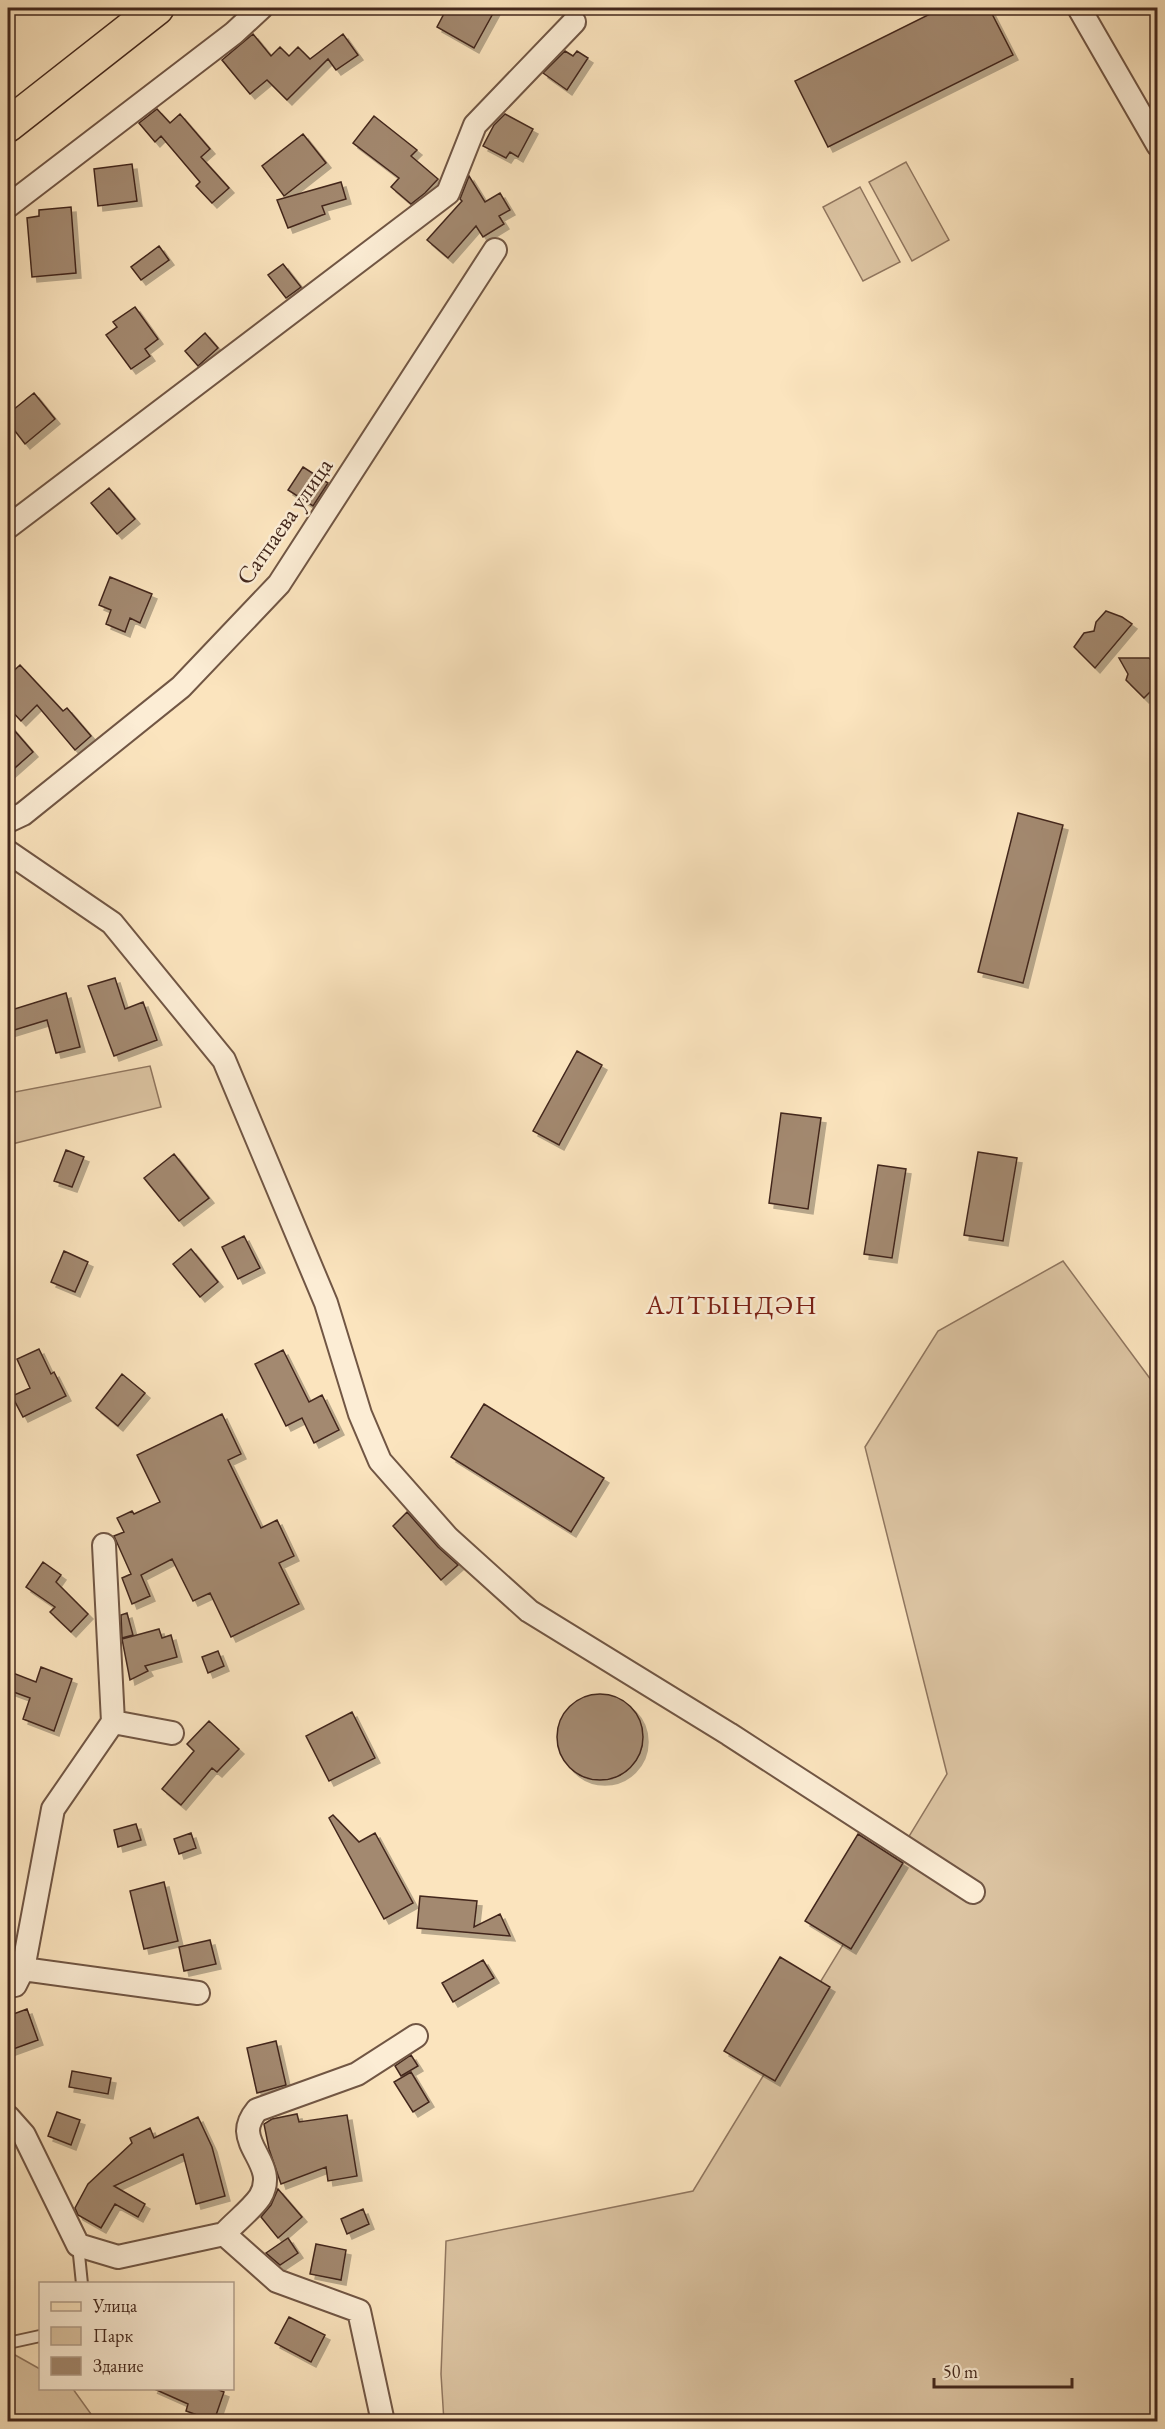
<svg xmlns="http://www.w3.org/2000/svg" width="1165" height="2429" font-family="'EB Garamond',serif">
  <defs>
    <filter id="shadow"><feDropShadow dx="5" dy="5" stdDeviation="0" flood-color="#0004"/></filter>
  </defs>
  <rect width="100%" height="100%" fill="#fbe4be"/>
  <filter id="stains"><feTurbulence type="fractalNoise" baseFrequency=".00333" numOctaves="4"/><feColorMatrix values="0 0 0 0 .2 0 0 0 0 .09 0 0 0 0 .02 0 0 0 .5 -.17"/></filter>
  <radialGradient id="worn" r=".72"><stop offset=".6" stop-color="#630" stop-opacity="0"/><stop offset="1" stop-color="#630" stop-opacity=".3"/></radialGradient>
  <!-- green -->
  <path fill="#dcc4a2" stroke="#90765f" stroke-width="1.5" d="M906,162L949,240L912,261L869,182Z
    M860,187L900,262L863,281L823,207Z
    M150,1066L161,1107L8,1145V1091L10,1093Z
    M1063,1261L1157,1388V2421L444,2422L441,2374L446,2241L693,2191L947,1774L865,1447L938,1331Z
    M8,2351L40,2369V2388L73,2389L96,2421H8Z"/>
  <!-- building -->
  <path fill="#a38970" stroke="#43271c" stroke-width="1.5" filter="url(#shadow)" d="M447,8H496L474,48L437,27Z
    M942,8H989L1013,55L828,147L795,81Z
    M253,34L271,56L280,47L289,56L298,47L310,59L343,34L358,55L336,70L328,59L287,100L267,80L250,94L222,60Z
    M565,51L573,56L577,51L588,58L567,90L543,73Z
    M157,109L170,123L180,114L210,149L201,157L229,188L212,203L196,186L200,182L161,136L155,142L139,123Z
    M505,114L533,129L518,157L510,152L506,158L483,146L494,125Z
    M374,116L417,150L411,156L438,179L425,193L411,204L391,187L399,178L353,143Z
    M303,134L326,163L284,196L262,166Z
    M132,164L137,201L98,206L94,169Z
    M469,176L485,202L500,193L510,210L499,216L504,224L483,237L476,226L448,258L427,240L462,201L460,199Z
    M341,182L346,199L322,206L325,214L288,228L277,200Z
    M71,207L76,273L32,277L27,218L39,216V210Z
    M159,246L169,260L141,280L131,267Z
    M283,264L301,287L286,298L268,275Z
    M135,307L158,339L145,349L150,356L131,369L106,335L117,327L113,322Z
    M205,333L218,348L198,366L185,351Z
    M34,393L55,419L25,444L8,422V414Z
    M303,467L328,483L313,506L288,490Z
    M109,488L135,519L117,534L91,503Z
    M110,577L152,594L140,623L130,618L125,632L106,624L111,610L99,605Z
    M1106,611L1122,617L1132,624L1095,668L1074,647L1084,633L1094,631L1096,622Z
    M1119,658H1149L1158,666V684L1144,698L1126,680L1128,674Z
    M20,665L63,711L67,708L91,736L75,750L37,705L21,721L8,707V676Z
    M8,723L33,752L8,774Z
    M1018,813L1063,825L1023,983L978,972Z
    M115,978L125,1009L143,1002L157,1040L114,1056L88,986Z
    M66,993L80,1047L56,1053L47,1020L8,1032V1011Z
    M577,1051L602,1065L559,1145L533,1131Z
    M781,1113L821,1118L808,1209L769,1203Z
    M66,1150L84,1157L72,1187L54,1181Z
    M978,1152L1017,1158L1003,1241L964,1235Z
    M174,1154L209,1198L179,1221L144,1178Z
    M878,1165L906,1169L892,1258L864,1254Z
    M244,1236L260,1268L238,1279L222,1247Z
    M191,1249L218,1282L200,1297L173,1264Z
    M64,1251L88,1262L75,1292L51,1282Z
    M39,1349L51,1374L54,1372L66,1396L23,1417L12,1396L30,1388L17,1359Z
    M283,1350L309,1402L322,1395L339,1430L314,1443L302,1418L286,1426L255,1364Z
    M122,1374L145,1393L118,1426L96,1408Z
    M484,1404L604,1478L571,1532L451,1457Z
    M222,1414L241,1454L228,1460L261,1528L277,1520L294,1556L279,1563L299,1604L231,1637L210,1593L193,1601L172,1559L141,1575L150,1596L132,1604L122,1578L131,1574L114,1536L124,1532L117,1518L132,1511L134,1514L160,1502L137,1455Z
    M407,1512L438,1547L458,1565L441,1580L393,1526Z
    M43,1562L61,1575L56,1582L88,1614L71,1632L50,1612L55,1607L26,1587Z
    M127,1613L133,1635L122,1638L121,1615Z
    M159,1629L162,1638L171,1635L177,1657L145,1666L148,1671L130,1680L122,1639Z
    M218,1651L224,1666L208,1673L202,1657Z
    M41,1667L72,1679L54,1731L23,1719L30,1698L8,1690V1671L36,1682Z
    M557 1737a43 43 0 1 1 86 0a43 43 0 1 1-86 0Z
    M352,1712L375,1758L329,1781L306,1736Z
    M209,1721L239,1749L217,1772L212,1768L181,1805L162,1789L194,1751L187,1744Z
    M333,1815L359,1842L375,1833L413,1903L384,1919L329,1818Z
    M136,1824L141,1840L118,1847L114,1830Z
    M191,1833L196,1848L179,1854L174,1839Z
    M858,1834L903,1863L851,1949L805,1921Z
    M164,1882L178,1941L144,1949L130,1891Z
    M420,1896L477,1901L474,1927L500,1914L510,1936L417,1928Z
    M210,1940L216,1964L184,1971L179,1947Z
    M780,1957L830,1987L775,2081L724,2051Z
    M483,1960L494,1978L453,2002L442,1983Z
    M27,2009L38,2040L8,2051V2016Z
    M276,2041L286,2085L257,2093L247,2048Z
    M411,2055L418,2066L401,2076L395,2066Z
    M72,2071L111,2078L108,2094L69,2087Z
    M411,2072L429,2102L413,2112L394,2082Z
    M57,2112L80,2120L71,2145L48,2136Z
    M297,2114L299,2122L347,2115L357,2176L328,2181L326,2167L281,2184L269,2149L264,2124L272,2119Z
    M198,2117L212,2147L225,2196L196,2204L183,2154L114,2186L145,2204L138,2217L115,2204L101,2228L78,2215L75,2208L88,2184L132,2143L130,2138L150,2128L154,2138Z
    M278,2189L302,2217L278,2238L261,2217L271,2205Z
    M363,2209L369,2224L347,2234L341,2219Z
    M288,2238L298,2253L280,2265L266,2253Z
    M316,2244L346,2250L341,2280L310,2274Z
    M289,2317L325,2335L311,2362L275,2343Z
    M152,2388H214L224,2392L214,2421L186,2411L188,2404Z"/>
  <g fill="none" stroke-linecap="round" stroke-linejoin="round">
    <defs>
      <path id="service" d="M78,2245L82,2284
        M8,2343L40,2336"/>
      <path id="minor" d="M1079,8L1158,145
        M8,206L234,33L261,8
        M8,527L448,193L475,125L574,22
        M8,821L23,814L181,687L279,584L495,250
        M8,852L112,923L224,1060L326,1303L360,1414L380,1461L448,1538L529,1611L729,1734L973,1892
        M104,1545L113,1722
        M23,1969L198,1993
        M8,1986L15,1985L23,1969L53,1809L113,1722L172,1733
        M8,2117L24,2135L78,2245L118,2257L224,2234L277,2281L359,2311L383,2422
        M224,2234C235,2222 251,2210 260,2197C276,2170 249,2153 248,2131C248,2123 252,2116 257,2110L357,2074L416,2036"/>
      <path id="primary" d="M8,125L157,8"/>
    </defs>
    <!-- service casing -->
    <use href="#service" stroke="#715644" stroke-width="14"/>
    <!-- minor casing -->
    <use href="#minor" stroke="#715644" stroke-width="26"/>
    <!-- primary casing -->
    <use href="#primary" stroke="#43271c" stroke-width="36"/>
    <!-- service -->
    <use href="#service" stroke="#fcedd5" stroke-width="10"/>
    <!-- minor -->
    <use href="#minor" stroke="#fcedd5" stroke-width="22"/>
    <!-- primary -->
    <use href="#primary" stroke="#fbe4be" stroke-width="33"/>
  </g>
  <g text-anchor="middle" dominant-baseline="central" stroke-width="5" stroke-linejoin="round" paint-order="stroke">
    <!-- street labels -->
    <g font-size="24" fill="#43271c" stroke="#fcedd5">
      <text transform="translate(284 521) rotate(-55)">Сатпаева улица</text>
    </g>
    <!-- quarter labels -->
    <g font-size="27" letter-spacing="1.5" fill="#7a1f14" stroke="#fcedd5">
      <text x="732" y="1304">АЛТЫНДӘН</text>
    </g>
  </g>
  <!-- margin -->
  <rect width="1165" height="2429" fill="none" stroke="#fbe4be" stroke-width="30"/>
  <rect x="9" y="9" width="1147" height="2411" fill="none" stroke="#43271c" stroke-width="3"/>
  <rect x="15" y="15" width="1135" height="2399" fill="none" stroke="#43271c" stroke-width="1.5"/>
  <!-- legend -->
  <rect x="39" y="2282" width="195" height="108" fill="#fcedd5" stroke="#b29e8b" stroke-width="1.5"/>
  <rect x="51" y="2302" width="30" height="9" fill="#fbe4be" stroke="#b29e8b" stroke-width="1.5"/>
  <text x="93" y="2312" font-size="18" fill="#43271c">Улица</text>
  <rect x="51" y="2327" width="30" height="18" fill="#dcc4a2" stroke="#b29e8b" stroke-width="1.5"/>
  <text x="93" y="2342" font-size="18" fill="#43271c">Парк</text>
  <rect x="51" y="2357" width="30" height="18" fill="#a38970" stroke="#b29e8b" stroke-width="1.5"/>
  <text x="93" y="2372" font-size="18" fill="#43271c">Здание</text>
  <!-- scale -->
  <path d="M934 2378v9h138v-9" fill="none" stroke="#43271c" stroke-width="3"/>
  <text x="943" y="2378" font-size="18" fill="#43271c" stroke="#fcedd5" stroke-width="4.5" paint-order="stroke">50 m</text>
  <rect width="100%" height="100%" filter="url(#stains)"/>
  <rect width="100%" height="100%" fill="url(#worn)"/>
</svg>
